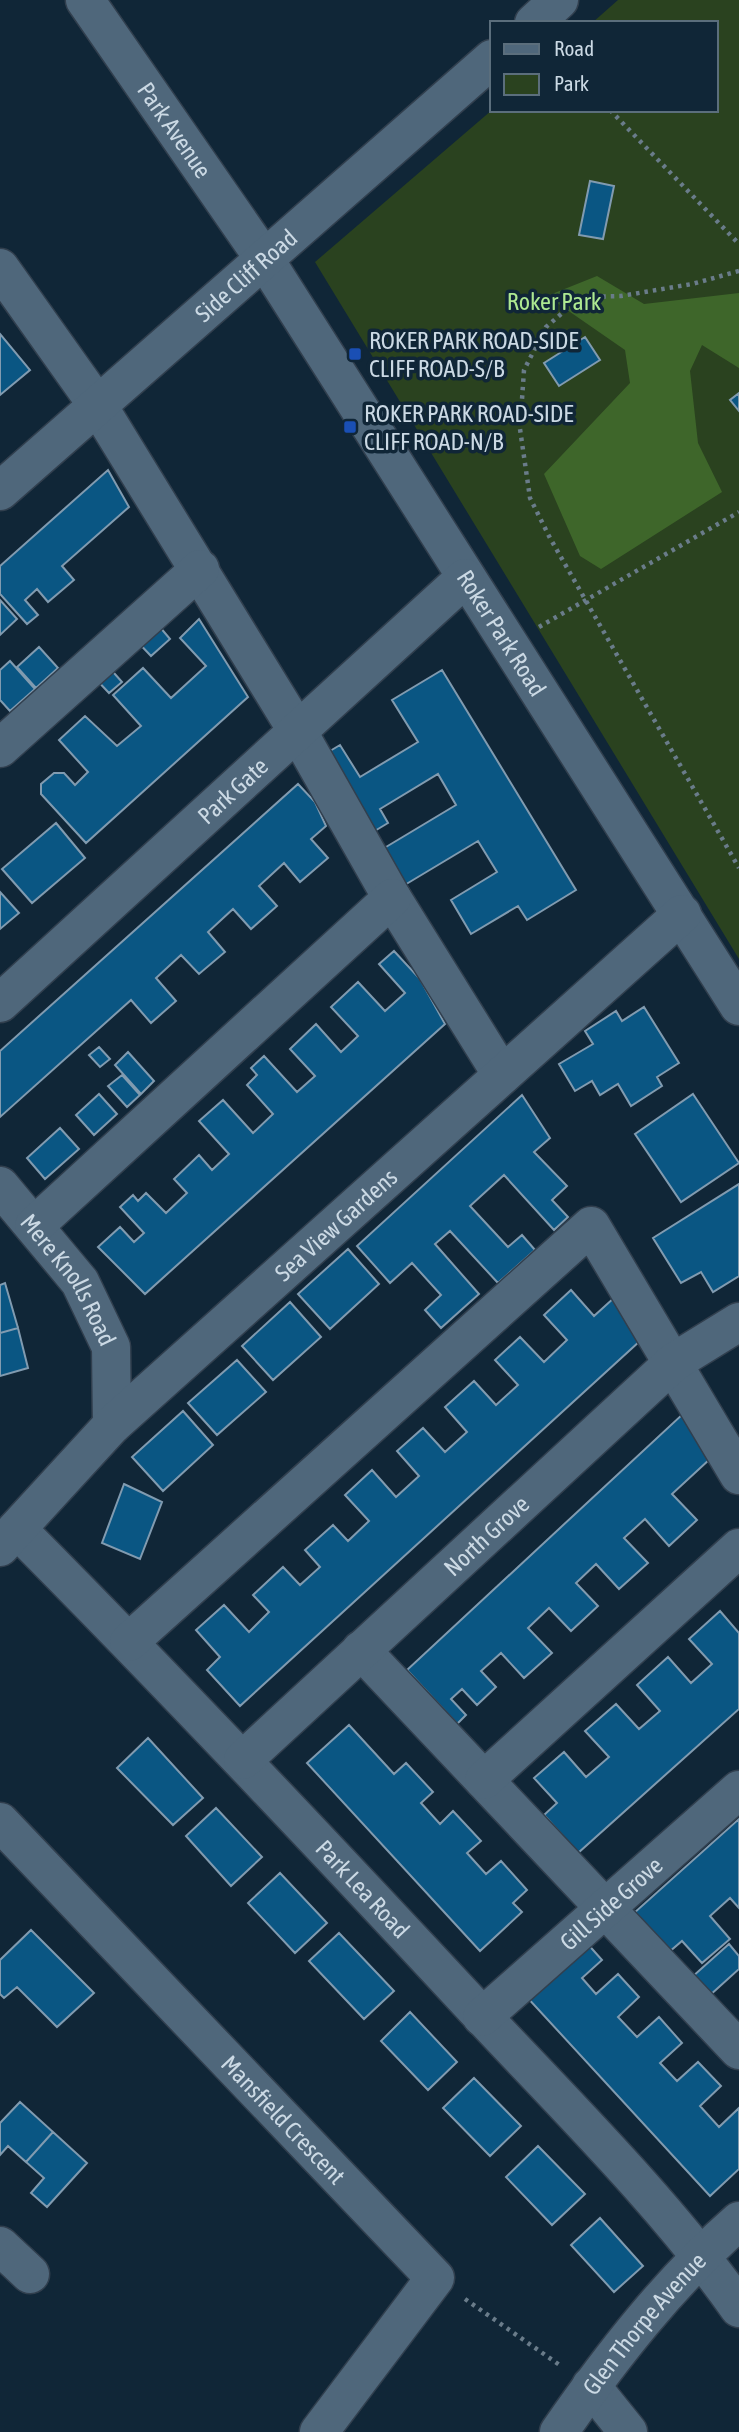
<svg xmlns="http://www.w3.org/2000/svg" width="739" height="2432" font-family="'Asap Condensed',sans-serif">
  <rect width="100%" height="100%" fill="#102637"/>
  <!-- green -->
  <path fill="#2a421f" d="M618,0H739V959L315,262L492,110H716V23H592Z"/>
  <!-- forest -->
  <path fill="#3e662a" d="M597,276L644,304L739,293V368L702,345L690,371L698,443L722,492L601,569L580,556L544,474L630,383L625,350L547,296Z"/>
  <!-- building -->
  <path fill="#0a5683" stroke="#819bb0" stroke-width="2" d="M590,181L614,186L603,239L579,235Z
    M0,334L30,370L0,395Z
    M585,337L600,360L559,386L544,363Z
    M739,393V411L730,400Z
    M108,470L129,507L62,566L74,580L48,602L37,589L25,600L38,615L27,624L0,594V566Z
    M0,600L17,619L0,635Z
    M199,619L248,697L86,843L41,794V784L54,773H64L75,785L88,772L59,740L85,716L117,746L141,726L113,695L143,668L171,698L206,666L180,638Z
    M154,620L170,639L151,656L134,638Z
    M39,647L58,668L36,688L17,667Z
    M10,661L35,689L10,711L0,700V670Z
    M106,664L122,682L109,693L93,676Z
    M442,670L576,890L527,920L518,906L471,934L451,900L497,872L478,841L398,889L376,853L456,805L438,774L380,809L388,823L363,838L315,760L340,745L360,777L418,742L392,700Z
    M298,784L315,802L326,826L311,839L328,858L300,882L284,863L259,886L277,906L251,929L233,909L208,932L225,952L199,974L181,955L156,978L176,1001L151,1023L131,1000L0,1117V1051Z
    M56,823L85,858L32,903L2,869Z
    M0,892L19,913L0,929Z
    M394,951L420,979L445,1024L145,1294L98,1247L120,1227L134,1242L144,1233L120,1207L133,1195L138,1201L146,1193L166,1213L187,1193L174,1179L199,1155L212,1170L229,1154L199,1121L223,1100L253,1133L273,1114L247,1085L257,1075L251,1068L264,1056L297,1092L315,1076L290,1049L316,1024L341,1052L358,1036L331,1007L358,982L385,1011L405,993L379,964Z
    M644,1007L679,1063L657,1077L662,1086L631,1106L618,1084L600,1095L592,1081L575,1091L559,1064L593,1044L585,1031L616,1011L622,1021Z
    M99,1047L110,1059L100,1067L89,1055Z
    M128,1052L154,1081L141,1094L115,1065Z
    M122,1075L140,1095L127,1107L108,1086Z
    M99,1094L117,1114L94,1135L76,1115Z
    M693,1094L739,1163L681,1202L635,1134Z
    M522,1095L550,1138L534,1152L567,1186L552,1200L568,1217L554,1230L504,1175L470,1206L508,1247L522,1235L535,1250L498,1283L450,1231L435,1244L479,1294L441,1328L425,1310L441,1295L412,1263L390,1283L357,1246Z
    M60,1128L79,1149L45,1179L27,1158Z
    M739,1184V1276L713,1292L701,1272L681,1283L653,1238Z
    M348,1249L379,1284L330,1329L298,1294Z
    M5,1283L18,1328L0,1333V1285Z
    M571,1290L594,1316L616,1296L641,1340L240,1706L207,1670L220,1657L196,1630L224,1605L249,1632L269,1612L253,1595L283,1567L300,1585L320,1567L305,1550L333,1525L348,1541L369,1521L345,1495L372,1470L396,1497L419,1476L397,1451L423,1428L445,1452L467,1432L445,1407L474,1381L496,1405L518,1385L495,1360L520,1337L544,1362L567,1340L544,1315Z
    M290,1302L321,1337L273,1380L242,1346Z
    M18,1328L28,1368L0,1376V1333Z
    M237,1360L266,1392L217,1435L188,1403Z
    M183,1411L213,1445L163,1491L132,1457Z
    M685,1412L711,1458L672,1494L697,1520L669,1546L645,1519L624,1538L648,1563L619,1589L596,1564L576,1583L598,1606L571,1631L549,1608L528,1628L552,1653L524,1678L501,1653L481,1671L496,1687L477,1705L462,1689L451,1699L466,1715L457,1724L407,1670Z
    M124,1484L162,1502L140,1559L102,1543Z
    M720,1611L739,1633V1709L578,1853L544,1815L557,1803L534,1778L564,1752L586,1777L609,1757L585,1731L616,1704L639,1729L660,1711L637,1685L668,1657L691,1683L712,1664L689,1639Z
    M349,1725L394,1774L406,1763L433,1792L421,1803L440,1824L453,1811L481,1841L467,1853L486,1874L501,1861L527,1890L513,1903L522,1912L480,1951L307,1763Z
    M148,1738L203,1798L173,1825L117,1768Z
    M216,1808L262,1857L231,1886L186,1836Z
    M739,1819V1908L730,1898L710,1916L730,1939L702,1963L682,1941L669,1952L634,1913Z
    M280,1873L327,1923L295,1953L248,1903Z
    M31,1930L94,1993L57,2027L17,1987L4,1998L0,1994V1960Z
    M339,1933L394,1991L364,2019L309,1961Z
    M585,1941L602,1960L582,1978L596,1994L618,1974L639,1997L618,2017L637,2037L659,2017L682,2043L660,2063L677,2081L698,2062L721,2086L700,2106L719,2127L739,2108V2169L710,2196L525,1995Z
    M729,1944L739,1956V1969L709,1996L692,1977Z
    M410,2012L457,2062L428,2090L381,2041Z
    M474,2078L521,2126L490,2156L443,2108Z
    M20,2102L53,2132L26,2162L8,2146L0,2155V2123Z
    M53,2132L87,2163L47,2207L31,2193L44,2178L26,2162Z
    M538,2146L585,2194L552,2225L506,2177Z
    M600,2218L643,2266L614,2292L571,2245Z"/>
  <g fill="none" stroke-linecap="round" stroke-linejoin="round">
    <defs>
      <g id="minor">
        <path id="s1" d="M85,0L265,260L739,1006"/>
        <path d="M534,23L559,0"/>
        <path d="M0,268L98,406L298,732L392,898L502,1075"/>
        <path id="s2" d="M0,491L492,59"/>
        <path d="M0,748L200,569"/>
        <path id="s3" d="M0,1003L465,578"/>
        <path id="s4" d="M0,1186L80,1282L111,1347L112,1425"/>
        <path d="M34,1226L392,898"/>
        <path id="s5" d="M17,1529C170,1683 319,1841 467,2000C558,2098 663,2200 739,2308"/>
        <path id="s6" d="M0,1547L112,1425L682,914"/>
        <path d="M129,1642L591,1226L739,1475"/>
        <path d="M361,1650L739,2050"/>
        <path id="s7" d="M243,1760L674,1362L739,1322"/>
        <path d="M484,1780L739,1548"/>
        <path id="s8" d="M0,1822L435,2278L319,2432"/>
        <path id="s9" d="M482,2017L739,1790"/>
        <path d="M0,2246L30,2274"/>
        <path d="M591,2386L628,2432"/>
        <path id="s10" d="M559,2432C611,2357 670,2281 739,2221"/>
      </g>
    </defs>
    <!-- minor casing -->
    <use href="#minor" stroke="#313f4e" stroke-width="41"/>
    <!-- path -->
    <path stroke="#6a7c8a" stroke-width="4.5" stroke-dasharray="3.5 5" stroke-linecap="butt" d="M610,110L739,244
      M739,271L692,284L621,296L581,297L546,327L524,370L520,429L530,498L550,538L739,868
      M539,627L739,512
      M465,2299L561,2366"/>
    <!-- minor -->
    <use href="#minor" stroke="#4f677b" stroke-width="38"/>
  </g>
  <!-- markers -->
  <g fill="#1a4fb4" stroke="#102637" stroke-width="2.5">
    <rect x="348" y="347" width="14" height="14" rx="3.5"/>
    <rect x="343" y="420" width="14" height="14" rx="3.5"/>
  </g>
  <g text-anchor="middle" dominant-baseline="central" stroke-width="7" stroke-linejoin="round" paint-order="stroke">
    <!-- street labels -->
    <g font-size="24" fill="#cbd9e4" stroke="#102637">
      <text stroke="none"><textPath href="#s1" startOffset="158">Park Avenue</textPath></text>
      <text stroke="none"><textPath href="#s2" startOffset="327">Side Cliff Road</textPath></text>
      <text stroke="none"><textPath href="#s1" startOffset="758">Roker Park Road</textPath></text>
      <text stroke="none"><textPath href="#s3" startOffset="315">Park Gate</textPath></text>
      <text stroke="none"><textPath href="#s6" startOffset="466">Sea View Gardens</textPath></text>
      <text stroke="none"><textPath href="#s4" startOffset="117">Mere Knolls Road</textPath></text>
      <text stroke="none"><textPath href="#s7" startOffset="331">North Grove</textPath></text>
      <text stroke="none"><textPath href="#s5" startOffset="499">Park Lea Road</textPath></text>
      <text stroke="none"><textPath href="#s9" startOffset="172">Gill Side Grove</textPath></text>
      <text stroke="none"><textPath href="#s8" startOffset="411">Mansfield Crescent</textPath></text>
      <text stroke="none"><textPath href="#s10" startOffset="138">Glen Thorpe Avenue</textPath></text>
    </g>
    <!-- park labels -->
    <g font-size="24" fill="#ade891" stroke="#102637">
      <text x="554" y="301">Roker Park</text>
    </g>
    <!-- poi labels -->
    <g font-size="24" fill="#cbd9e4" stroke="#102637" text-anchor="start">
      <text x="369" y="340">ROKER PARK ROAD-SIDE<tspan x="369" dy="28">CLIFF ROAD-S/B</tspan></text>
      <text x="364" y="413">ROKER PARK ROAD-SIDE<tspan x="364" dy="28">CLIFF ROAD-N/B</tspan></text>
    </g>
  </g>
  <!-- legend -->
  <rect x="490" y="21" width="228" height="91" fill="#102637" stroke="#5b6e7c" stroke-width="2"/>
  <rect x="504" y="44" width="35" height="10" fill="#4f677b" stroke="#5b6e7c" stroke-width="2"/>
  <text x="554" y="56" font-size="21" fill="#cbd9e4">Road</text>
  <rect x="504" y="74" width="35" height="21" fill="#2a421f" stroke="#5b6e7c" stroke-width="2"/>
  <text x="554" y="91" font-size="21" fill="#cbd9e4">Park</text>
</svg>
